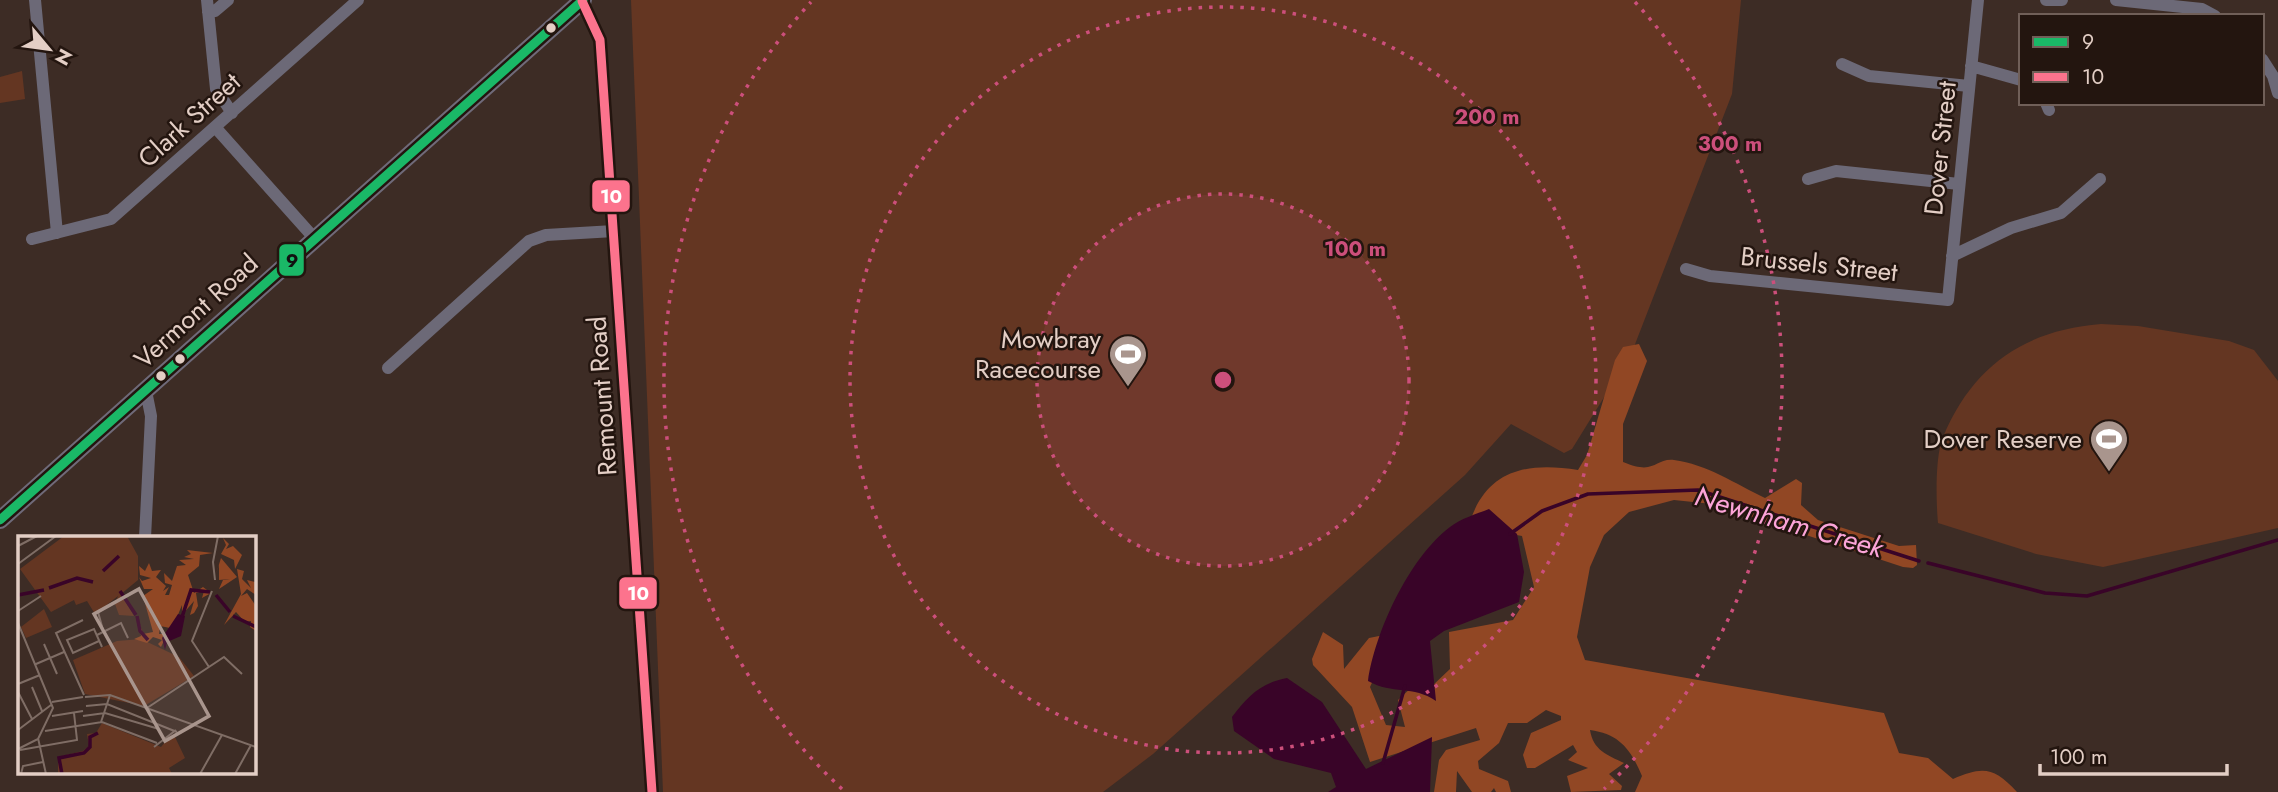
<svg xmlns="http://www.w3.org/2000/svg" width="2278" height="792" font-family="Jost,sans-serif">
  <rect width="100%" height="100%" fill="#3d2c25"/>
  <!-- green -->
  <path fill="#643622" d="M631,0H1741L1732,94L1632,352L1572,449L1564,453L1511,424L1465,475L1153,754L1103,792H663Z
    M22,71L25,99L0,103V77Z
    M2101,324L2138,326L2229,341L2254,350L2278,381V528L2103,567L2036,554L1938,523C1936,502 1935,456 1943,437C1973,365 2026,330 2101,324Z"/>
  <!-- forest -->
  <path fill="#914724" d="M1639,344L1647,361L1623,424V462C1656,476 1654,458 1674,460C1706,464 1736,484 1765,498L1796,479L1802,483L1801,505L1818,520L1899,546L1916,545L1917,565L1913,568L1903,567L1712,504L1674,500L1629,512L1604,535L1590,567L1577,637L1585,660L1884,713L1899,753L1928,758L1953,779C1983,766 1994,767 2017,792H1635L1642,776C1631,750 1620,734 1590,730C1593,750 1607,755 1624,763L1609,774L1622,786L1621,790L1571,792L1567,776L1588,768L1568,760L1577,752L1573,745L1535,768H1527L1523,755L1531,733L1561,720V716L1546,710L1527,723H1508L1499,743L1478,761L1479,769L1508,781L1511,792H1496L1494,788L1491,792H1472L1457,771L1456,792H1434L1439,760L1446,750L1480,740L1476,728L1370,762L1352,707L1313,665L1312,659L1323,632L1343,645L1344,669L1369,638L1384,635L1389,646L1370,687L1386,725L1405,727L1398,700L1413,686L1431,687L1450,669L1449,632L1513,620L1534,587L1522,536L1489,530L1472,516C1491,467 1532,463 1578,470L1587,455L1615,360L1623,347Z"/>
  <!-- water -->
  <path fill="#390428" d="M1489,509L1517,534L1524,572L1519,602L1444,631L1430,641L1436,701C1413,685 1393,695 1368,681C1375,632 1409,558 1450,527C1460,519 1476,514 1489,509Z
    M1287,678L1322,702L1366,769L1432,737L1430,792H1328L1336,787L1331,773L1274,759L1234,731L1232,717C1248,696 1260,683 1287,678Z"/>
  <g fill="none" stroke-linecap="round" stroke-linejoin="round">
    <!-- stream -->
    <path stroke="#390428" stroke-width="3.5" d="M1510,534L1542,511L1588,494L1698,490L1919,561
      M1928,563L2045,593L2087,596L2278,540
      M1383,763L1405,686"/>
    <!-- street -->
    <path stroke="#6c6977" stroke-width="12" d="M35,0L57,233
      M207,0L216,89L232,113
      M2046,0H2062
      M2116,0L2202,9L2215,16
      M582,1L600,40L652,792
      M208,12L215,11L228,0
      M2262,59L2273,76L2278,93
      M1842,64L1869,76L1969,86
      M1971,66L2021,80
      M2046,103L2049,110
      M215,127L315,239
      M1808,179L1836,171L1959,184
      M32,239L111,219L358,0
      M1952,256L2011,228L2061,213L2100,179
      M1686,269L1710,276L1948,300L1978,0
      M388,368L529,241L546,235L614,231
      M145,538L151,416L146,391"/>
    <!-- secondary -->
    <path stroke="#6f6a79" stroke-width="18" d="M0,520L583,0"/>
    <defs>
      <path id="bus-1" d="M0,520L583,0"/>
      <path id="bus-2" d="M582,1L600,40L652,792"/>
    </defs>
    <!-- bus-1 casing -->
    <use href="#bus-1" stroke="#23150f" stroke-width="14"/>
    <!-- bus-2 casing -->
    <use href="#bus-2" stroke="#23150f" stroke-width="14"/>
    <!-- bus-1 -->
    <use href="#bus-1" stroke="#1ab867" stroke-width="9"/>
    <!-- bus-2 -->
    <use href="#bus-2" stroke="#fc738d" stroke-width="9"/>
  </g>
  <!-- distance rings -->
  <circle cx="1223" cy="380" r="186" fill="#cc4f7b" fill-opacity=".12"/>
  <g fill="none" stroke="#cc4f7b" stroke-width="3.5" stroke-dasharray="3.5 7">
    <circle cx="1223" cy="380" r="186"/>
    <circle cx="1223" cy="380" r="373"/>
    <path d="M842 789A559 559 0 0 1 811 2M1635 2A559 559 0 0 1 1604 789"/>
  </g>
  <!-- icons -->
  <defs>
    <symbol id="stadium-pin" viewBox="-11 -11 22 30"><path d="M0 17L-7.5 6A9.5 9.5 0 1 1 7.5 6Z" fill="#a9958d" stroke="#23150f"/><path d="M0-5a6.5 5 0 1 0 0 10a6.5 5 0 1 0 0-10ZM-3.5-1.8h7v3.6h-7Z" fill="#fff"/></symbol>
  </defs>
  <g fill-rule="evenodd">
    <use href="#stadium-pin" x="1106" y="332" width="44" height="60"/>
    <use href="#stadium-pin" x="2087" y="417" width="44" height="60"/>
  </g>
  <!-- markers -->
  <g fill="#e3cec5" stroke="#23150f" stroke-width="2.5">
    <circle cx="551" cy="28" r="6"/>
    <circle cx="180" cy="359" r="6"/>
    <circle cx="161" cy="376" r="6"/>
  </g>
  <g text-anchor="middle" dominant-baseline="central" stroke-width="5" stroke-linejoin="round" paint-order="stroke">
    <!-- street labels -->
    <g font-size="26" fill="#e3cec5" stroke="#23150f">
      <text transform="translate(189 120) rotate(-42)">Clark Street</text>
      <text transform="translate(1940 148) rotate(-84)">Dover Street</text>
      <text transform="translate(1819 264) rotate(6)">Brussels Street</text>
      <text transform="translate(196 311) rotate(-42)">Vermont Road</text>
      <text transform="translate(602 396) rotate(-94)">Remount Road</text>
    </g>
    <!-- poi labels -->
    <g font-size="26" fill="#e3cec5" stroke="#23150f" text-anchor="end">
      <text x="1101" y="339">Mowbray<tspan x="1101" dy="30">Racecourse</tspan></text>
      <text x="2082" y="439">Dover Reserve</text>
    </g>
    <!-- water labels -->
    <g font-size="28" font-style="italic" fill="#fca4d8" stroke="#23150f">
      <text transform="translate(1789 522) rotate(16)">Newnham Creek</text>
    </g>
  </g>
  <!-- overview -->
  <g transform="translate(18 536)">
    <rect width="238" height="238" fill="#3d2c25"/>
    <path d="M46,0H109L120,20V44L103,58L116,80L101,79L97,68L100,60L77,78L69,65L58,69L56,64L33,76L2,33ZM26,73L34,91L8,102L3,91ZM123,103L161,121L176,140L126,170L67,158L55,124L99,105ZM84,187L143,211L152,200L157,201L167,222L151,232L154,238H40V221L65,215L71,210L69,198L78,197Z" fill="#643622"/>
    <path d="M205,2L211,8L208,13L215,10L224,19L217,33L216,24L203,18L208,9ZM169,14L195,17L182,19L181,30L170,39L176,57L185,51L193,57L184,62L186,55L178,57L180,70L176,77L172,79L176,65L164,79V69L157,86L150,98L152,92L142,90L141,98H149L143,111L140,108L144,104L135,101L129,107L116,103L123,100L119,80L125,98L135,96L125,60L135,53H126L121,41L124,45L133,42L122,39L121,30L127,35L131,27L134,35L143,34L138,41L148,50L145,55L151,51L147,59H151L154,49L147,47L146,37L154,45L159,30L168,29L161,24L176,23L166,21L173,18ZM203,22L219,41L201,53L205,44L212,43L201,44V29L198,38ZM219,33L226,35L224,43L233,52L229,44L237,46L238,41V59L229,53L223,60L229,57L238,70V95L232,91L233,85L227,86L218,76L206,89L223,58Z" fill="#914724"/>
    <path d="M160,78L167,80L163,100L149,106L147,114L144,102Z" fill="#390428"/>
    <path fill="none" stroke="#390428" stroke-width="3.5" d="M85,35L101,20M31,52L59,42L75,46M102,55L118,79M0,59L26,54M198,59L212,76M119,80L122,95L130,104M215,80L238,91M164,81L173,54L192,56M44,238L41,222L66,217L72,211V201L80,197"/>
    <path fill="none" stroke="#7f6d65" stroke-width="2" d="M0,10L19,0M0,28L38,0M197,44L195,26L200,0M0,75L23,60M65,84L38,97L66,159M0,87L35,172L20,203L0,213M85,94L80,76L95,67M79,99L103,87L110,102M81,105L55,117L49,104L76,93L84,111M26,108L39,138M18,128L46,116M191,131L174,105L194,55M0,148L22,139M14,151L24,175M0,156L14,183M67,161L92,159L238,211M34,166L65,161M68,170L89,168L159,196M129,172L206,121L224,138M34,180L65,175M65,180L87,177L141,193M83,186L92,159M0,194L33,169M27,195L84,186L139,207M20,202L28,238M136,211L158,194M2,214L59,204L56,177M3,238L5,230L25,226M182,238L204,199M217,238L233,209"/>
    <path fill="#a9958d" fill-opacity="0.15" stroke="#a9958d" stroke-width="3.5" d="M121,53L191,180L147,205L76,78Z"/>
    <rect width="238" height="238" fill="none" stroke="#e3cec5" stroke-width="3.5"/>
  </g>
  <circle cx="1223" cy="380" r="10" fill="#cc4f7b" stroke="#23150f" stroke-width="3.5"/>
  <g font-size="21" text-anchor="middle" font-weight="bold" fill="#cc4f7b" stroke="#23150f" stroke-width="5" stroke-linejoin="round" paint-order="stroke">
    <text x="1487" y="124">200 m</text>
    <text x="1730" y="151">300 m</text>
    <text x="1355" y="256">100 m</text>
  </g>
  <g stroke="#23150f" stroke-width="2.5">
    <rect x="591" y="179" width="40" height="34" rx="7" fill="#fc738d"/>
    <rect x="278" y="243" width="27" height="34" rx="7" fill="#1ab867"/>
    <rect x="618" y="576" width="40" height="34" rx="7" fill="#fc738d"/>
  </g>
  <g font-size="19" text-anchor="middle" font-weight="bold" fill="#fff">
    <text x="611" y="203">10</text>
    <text x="638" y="600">10</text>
  </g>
  <g font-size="19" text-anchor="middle" font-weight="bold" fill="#111">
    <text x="292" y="267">9</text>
  </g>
  <!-- legend -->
  <rect x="2019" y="14" width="245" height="91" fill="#23150f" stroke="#705f58" stroke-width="2"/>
  <rect x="2033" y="37" width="35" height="10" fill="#1ab867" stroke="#705f58" stroke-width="2"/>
  <text x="2082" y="49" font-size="21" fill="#e3cec5">9</text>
  <rect x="2033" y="72" width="35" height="10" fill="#fc738d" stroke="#705f58" stroke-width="2"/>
  <text x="2082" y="84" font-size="21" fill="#e3cec5">10</text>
  <!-- north arrow -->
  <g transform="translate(49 49) rotate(119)" stroke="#23150f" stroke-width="5" paint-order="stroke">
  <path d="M0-5L12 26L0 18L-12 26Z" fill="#e3cec5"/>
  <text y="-10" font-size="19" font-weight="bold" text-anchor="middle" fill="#e3cec5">N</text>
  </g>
  <!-- scale -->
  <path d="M2040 764v10h187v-10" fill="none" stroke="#e3cec5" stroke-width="3.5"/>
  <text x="2050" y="764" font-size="21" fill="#e3cec5" stroke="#23150f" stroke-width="5" paint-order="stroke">100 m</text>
</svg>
